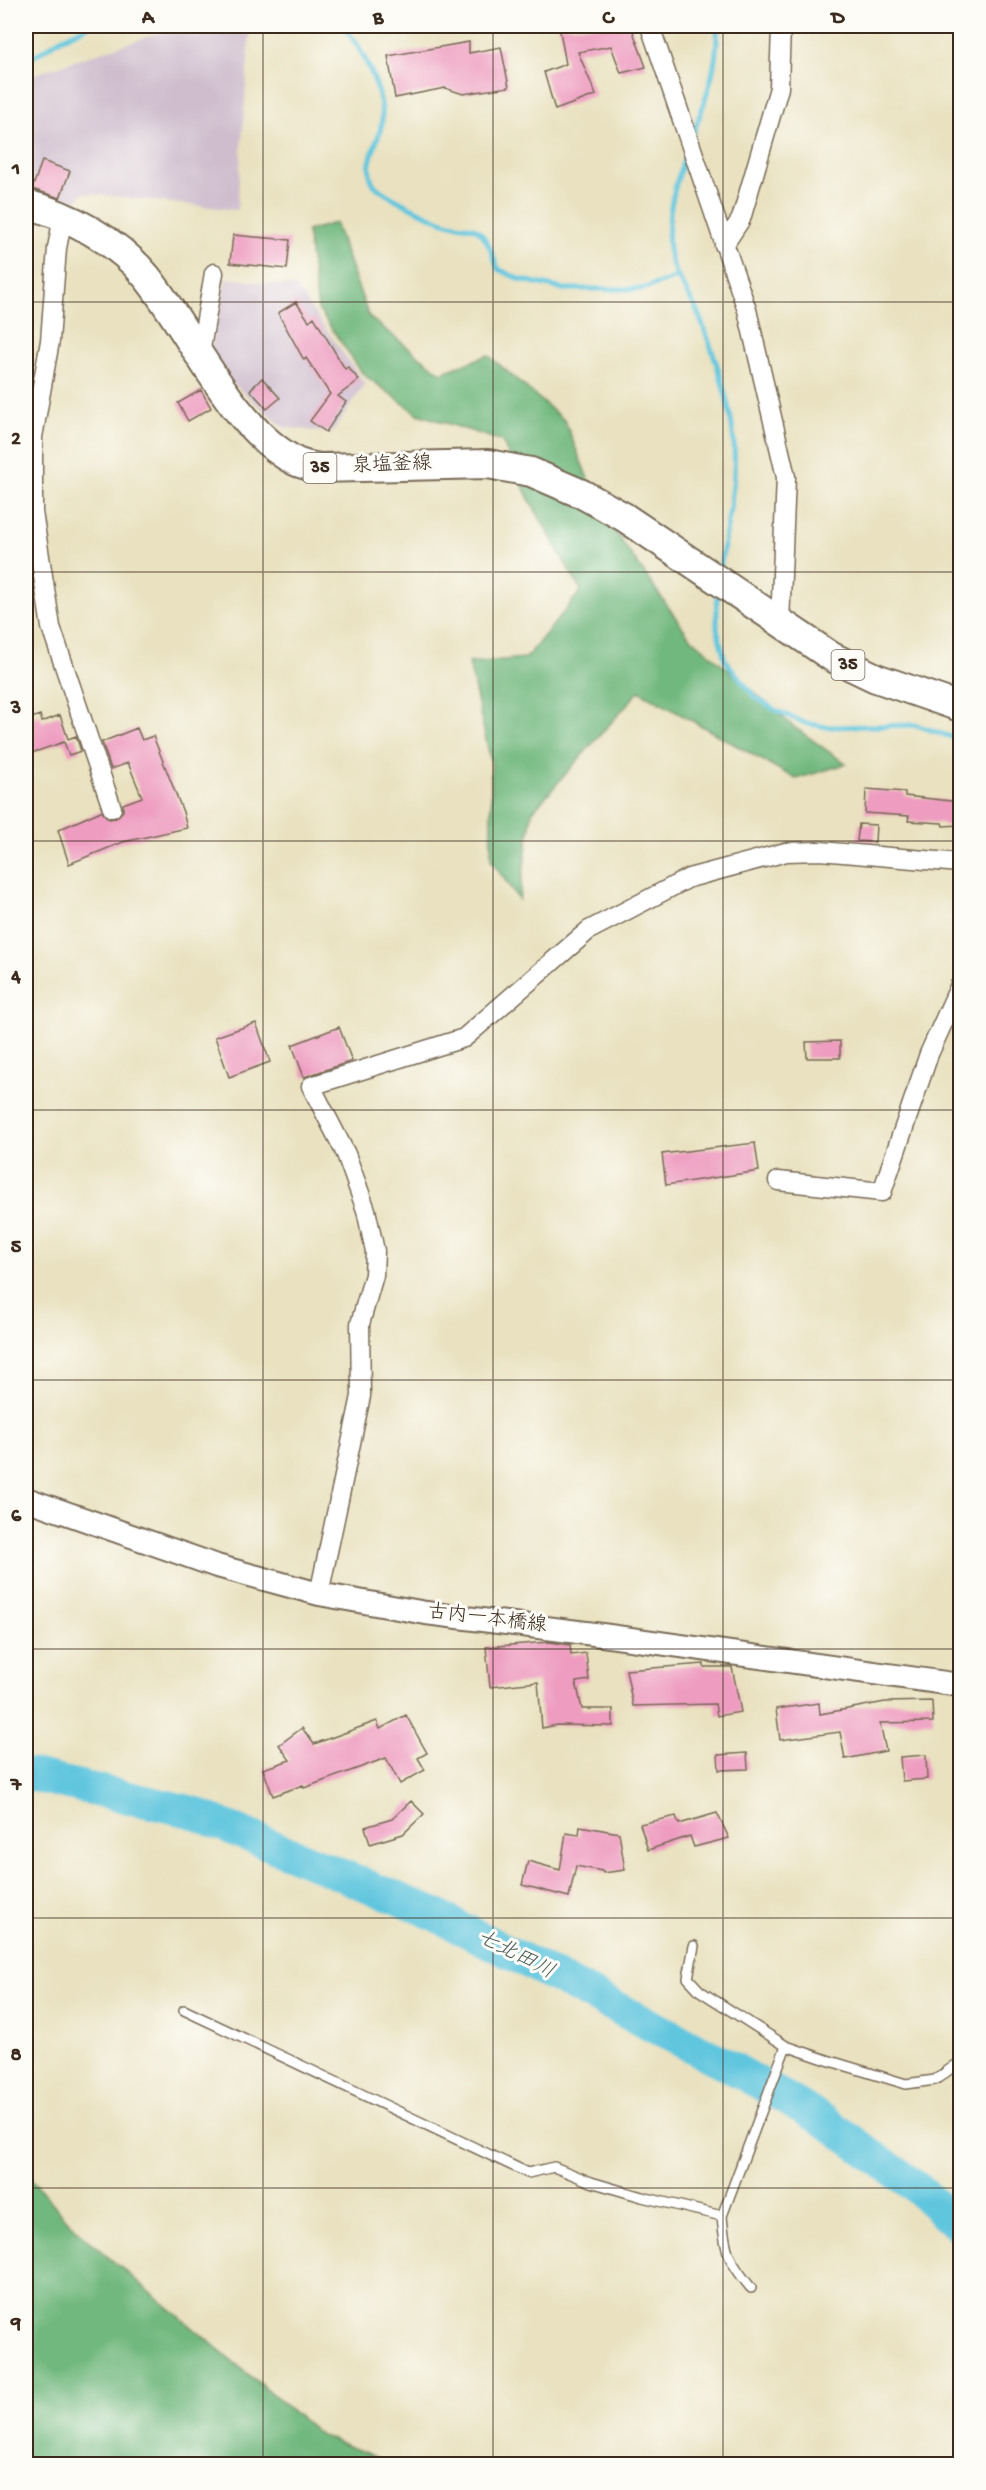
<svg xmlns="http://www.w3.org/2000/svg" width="986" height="2490" font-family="'Gochi Hand','Klee One',sans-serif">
  <rect width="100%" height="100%" fill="#fdfcf7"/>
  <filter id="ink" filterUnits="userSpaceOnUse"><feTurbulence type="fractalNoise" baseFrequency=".0167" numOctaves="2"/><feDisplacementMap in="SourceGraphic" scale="12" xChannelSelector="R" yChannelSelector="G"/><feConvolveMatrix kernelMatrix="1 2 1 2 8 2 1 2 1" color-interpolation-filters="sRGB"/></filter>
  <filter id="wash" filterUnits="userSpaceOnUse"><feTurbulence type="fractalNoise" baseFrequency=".008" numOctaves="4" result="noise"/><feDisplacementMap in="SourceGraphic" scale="24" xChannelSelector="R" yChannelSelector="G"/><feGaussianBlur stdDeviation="1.35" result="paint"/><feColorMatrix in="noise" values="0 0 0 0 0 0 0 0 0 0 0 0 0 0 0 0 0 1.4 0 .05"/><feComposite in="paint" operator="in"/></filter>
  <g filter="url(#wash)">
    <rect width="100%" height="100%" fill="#e9e1bf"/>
    <!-- industrial -->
    <path fill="#cfbdce" d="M180,26H249L250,29L237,210L83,193L73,204L26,193V77Z
      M226,278L296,287L365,384L332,433L283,427L229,380L210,352Z"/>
    <!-- forest -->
    <path fill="#71b87e" stroke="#56714e" stroke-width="1.5" d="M335,223L369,317L441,373L488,355L565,421L601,512L688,635L793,726L846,764L796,779L639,691L532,812L519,900L491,860V762L469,663L526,658L581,591L529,499L502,441L418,414L363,374L318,309L307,231Z
      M26,2173L76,2230L322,2436L394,2464H26Z"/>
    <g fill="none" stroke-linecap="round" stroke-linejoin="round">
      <!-- stream -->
      <path stroke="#61c6de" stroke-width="5" d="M343,26C362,47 384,92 382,121C380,142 362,163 373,183C379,194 431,217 444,222C454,226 467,225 476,229C488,237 493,256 498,269L519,279L563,289H642L677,277
        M26,62L59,40L88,26
        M693,134C706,99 719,63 717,26
        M687,151C675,184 666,214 669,249C671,273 688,291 697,311C712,347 725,386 732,425C740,475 727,521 720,570
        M717,591V629L725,660L754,696L775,710L805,723L827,727L916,725L960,740"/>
      <!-- river -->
      <path stroke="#61c6de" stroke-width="33" d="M26,1774L192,1812L432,1913L724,2063L825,2121L916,2187L960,2227"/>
    </g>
    <g id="blocks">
      <!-- building -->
      <path fill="#ee9cc0" d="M559,26H631L646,67L621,73L611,46L578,52L596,95L555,110L544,72L566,64Z
        M469,42V53L501,47L509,87L463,94L445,88L395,98L388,56Z
        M42,161L70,171L60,198L32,189Z
        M233,235L290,240L287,269L230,263Z
        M296,302L309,321L314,317L345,369L348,367L359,380L338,396L346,402L326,432L310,421L330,394L306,358L304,360L278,313Z
        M262,378L280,398L267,409L250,390Z
        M201,390L211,408L188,421L178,403Z
        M40,715L42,722L60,715L68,739L76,736L81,751L69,755L64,742L26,755V720Z
        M137,728L142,740L153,736L183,812L187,828L123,842L69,864L58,830L101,811L109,819L116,818L123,811V804L142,797L128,763L111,769L102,742Z
        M866,789L905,792V796L960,802V825L943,826L942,823L908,821L909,816L865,813Z
        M859,824L876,825L875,842L857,841Z
        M256,1023L270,1062L229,1077L215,1037Z
        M339,1027L352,1061L304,1077L292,1045Z
        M840,1041V1058H807L806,1042Z
        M755,1143L759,1171L666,1185L662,1154Z
        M549,1642L570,1645L571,1655L586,1653L589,1680L576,1682L582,1709H613V1726L557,1725L542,1728L538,1682L490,1687L486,1647Z
        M704,1664V1667H732L741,1712L717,1716L715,1704L633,1706L626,1670Z
        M932,1701L933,1722L880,1723L886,1751L845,1759L840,1732L780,1740L776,1709L819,1703L820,1714L885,1702Z
        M406,1715L427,1753L418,1758L425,1770L400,1784L386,1758L304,1788L303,1785L273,1796L263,1769L290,1760L279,1745L302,1728L314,1744L377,1721L380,1729Z
        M747,1753L748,1769L719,1770L718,1755Z
        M926,1755L927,1779L902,1781L900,1757Z
        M411,1801L424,1814L403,1834L370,1844L365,1827L392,1819Z
        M717,1813L729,1838L694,1847L690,1836L648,1850L640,1824L676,1816L679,1824Z
        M580,1826L619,1833L625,1870L603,1873L602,1871L576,1866L569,1897L522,1885L528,1861L560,1870L566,1833L579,1835Z"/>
    </g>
  </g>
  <g filter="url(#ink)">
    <use href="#blocks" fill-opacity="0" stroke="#786a56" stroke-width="1.5"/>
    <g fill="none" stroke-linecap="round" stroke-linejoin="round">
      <defs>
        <path id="service" d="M694,1946L688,1978L700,1991L786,2046L827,2060L906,2084L935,2080L960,2062
          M184,2010L528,2173L554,2167L591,2182L642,2197L722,2216
          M751,2288C728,2260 725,2252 722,2216L786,2046"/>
        <path id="minor" d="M650,26L747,310L786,477L780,623
          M63,217L57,248L50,341L33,437V512L51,627L112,808
          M724,245L741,219L779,88L781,26
          M200,354L214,273
          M778,1181L882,1192L929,1054L960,985
          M319,1594L361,1396L360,1324L374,1275L375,1251L366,1210L346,1154L311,1086L464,1038L589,930L689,878L786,852L820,851L960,863"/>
        <path id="tertiary" d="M26,1499L217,1566L319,1594L426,1613L602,1635L960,1685"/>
        <path id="primary" d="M26,204C69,215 117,241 146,276C193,334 229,424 293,460C301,465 311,466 319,468L488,464L531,472L582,494L624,517L832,657L876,678L960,707"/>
      </defs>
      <!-- service casing -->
      <use href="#service" stroke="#786a56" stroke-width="12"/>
      <!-- minor casing -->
      <use href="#minor" stroke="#786a56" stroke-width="21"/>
      <!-- tertiary casing -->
      <use href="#tertiary" stroke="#786a56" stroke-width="26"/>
      <!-- primary casing -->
      <use href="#primary" stroke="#786a56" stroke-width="32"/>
      <!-- service -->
      <use href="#service" stroke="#fff" stroke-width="9"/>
      <!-- minor -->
      <use href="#minor" stroke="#fff" stroke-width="18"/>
      <!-- tertiary -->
      <use href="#tertiary" stroke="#fff" stroke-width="22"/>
      <!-- primary -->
      <use href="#primary" stroke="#fff" stroke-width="28"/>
    </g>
  </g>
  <!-- grid -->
  <path fill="none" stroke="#3b2a1e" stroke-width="1.5" stroke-opacity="0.55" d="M263,26V2464M493,26V2464M723,26V2464M26,302H960M26,572H960M26,841H960M26,1110H960M26,1380H960M26,1649H960M26,1918H960M26,2188H960"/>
  <g text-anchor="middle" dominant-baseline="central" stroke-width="6" stroke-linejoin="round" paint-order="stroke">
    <!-- shield labels -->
    <g fill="#fdfcf7" stroke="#75695f" stroke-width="1.5">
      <rect x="303.5" y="453" width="33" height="30" rx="4.5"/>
      <rect x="831.5" y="650" width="33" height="30" rx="4.5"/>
    </g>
    <g font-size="18" font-weight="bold" fill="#3b2a1e">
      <text x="320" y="468">35</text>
      <text x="848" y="665">35</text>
    </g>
    <!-- street labels -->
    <g font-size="20" fill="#3b2a1e" stroke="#fdfcf7">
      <text transform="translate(392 466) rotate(-2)">泉塩釜線</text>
      <text transform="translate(487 1620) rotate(7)">古内一本橋線</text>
    </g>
    <!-- water labels -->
    <g font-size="21" font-style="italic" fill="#465958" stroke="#fdfcf7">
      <text transform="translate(515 1956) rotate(27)">七北田川</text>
    </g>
  </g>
  <!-- margin -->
  <rect width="986" height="2490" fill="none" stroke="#fdfcf7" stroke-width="66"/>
  <rect x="33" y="33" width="920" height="2424" fill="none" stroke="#3b2a1e" stroke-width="2"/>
  <g font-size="20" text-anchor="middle" font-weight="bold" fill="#3b2a1e">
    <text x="148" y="23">A</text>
    <text x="378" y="23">B</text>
    <text x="608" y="23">C</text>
    <text x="838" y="23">D</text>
    <text x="16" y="174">1</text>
    <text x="16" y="444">2</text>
    <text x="16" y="713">3</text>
    <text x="16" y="982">4</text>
    <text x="16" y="1252">5</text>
    <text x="16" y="1521">6</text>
    <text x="16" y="1790">7</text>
    <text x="16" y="2060">8</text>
    <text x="16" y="2329">9</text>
  </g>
</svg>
